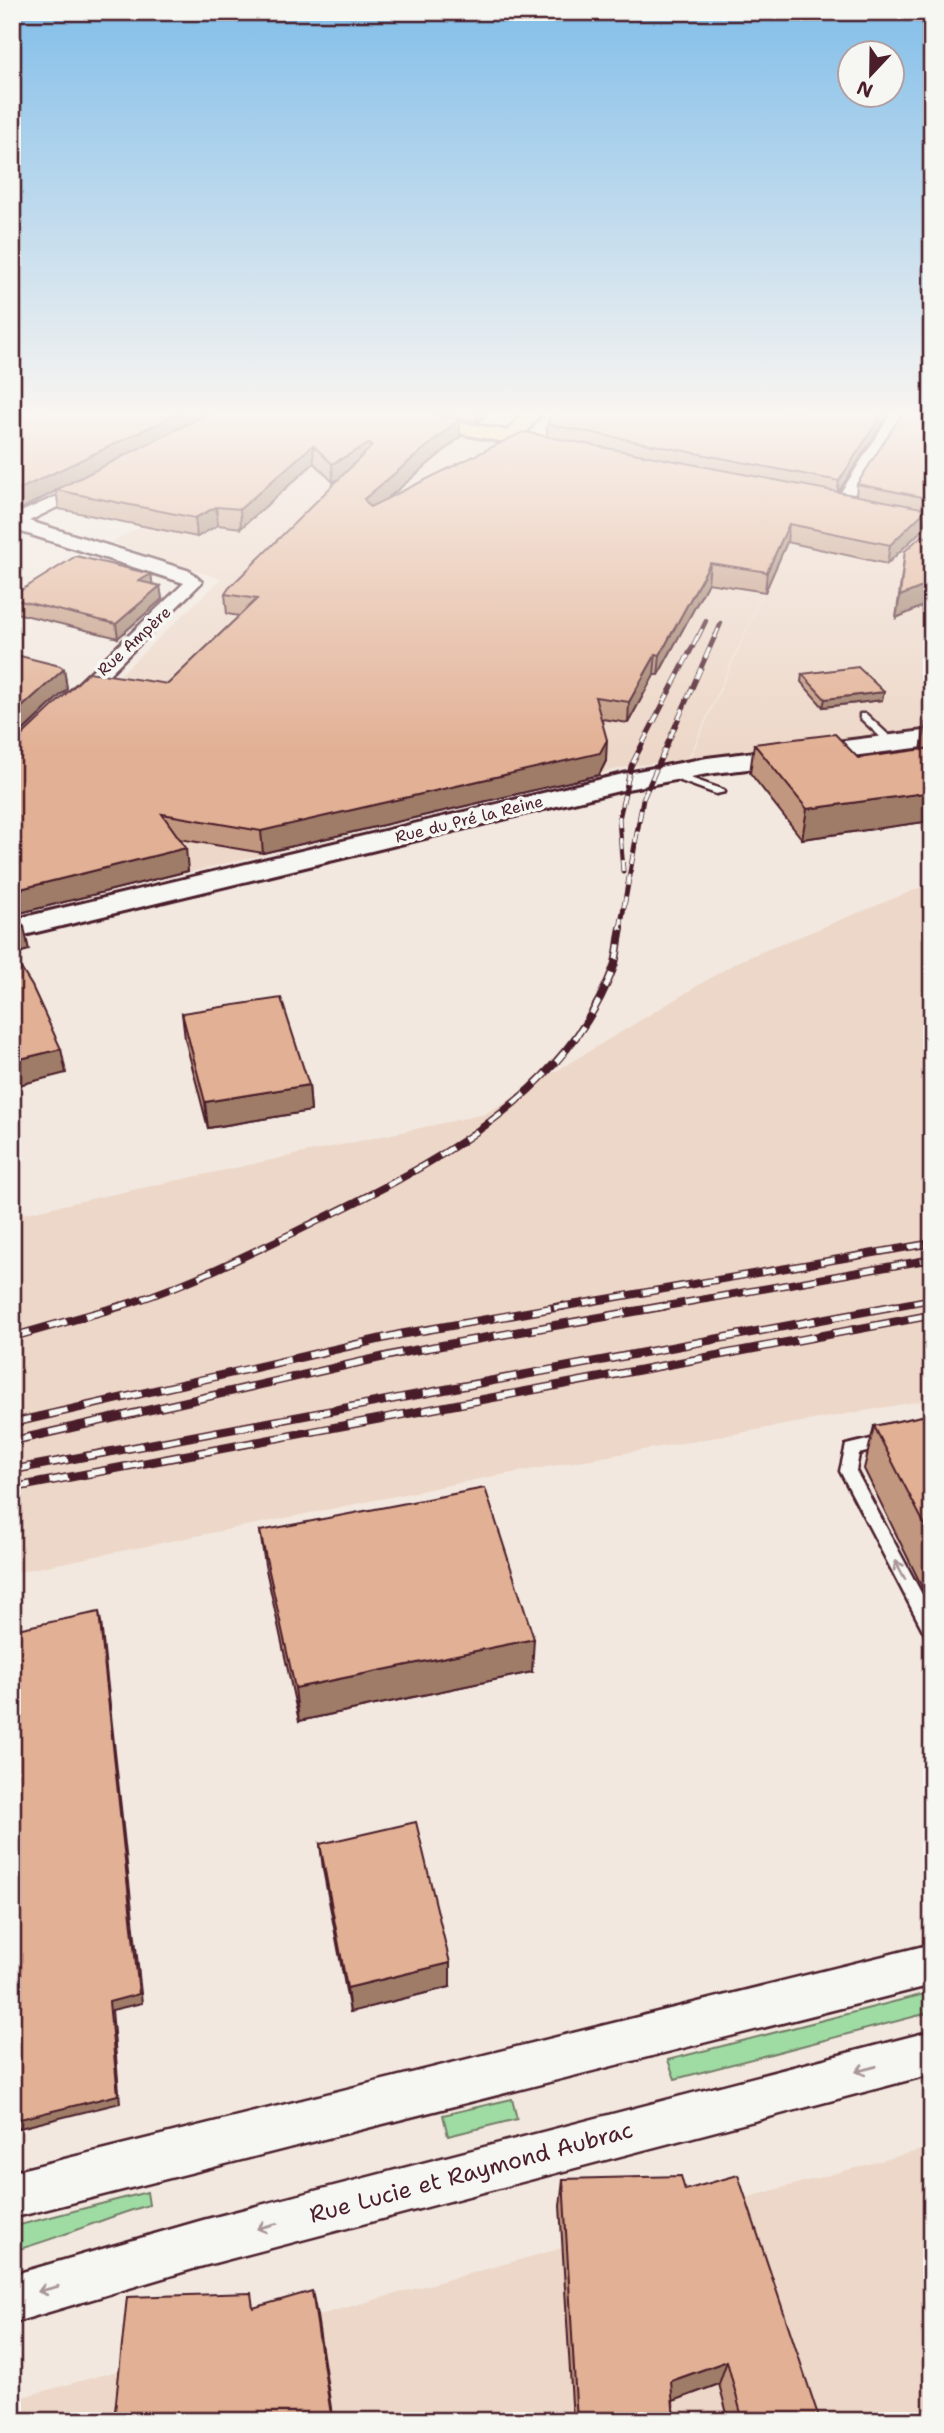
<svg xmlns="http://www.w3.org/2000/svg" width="944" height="2433" font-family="'Shantell Sans',sans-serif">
  <rect width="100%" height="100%" fill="#f2e8df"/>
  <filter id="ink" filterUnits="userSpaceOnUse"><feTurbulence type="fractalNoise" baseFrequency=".0143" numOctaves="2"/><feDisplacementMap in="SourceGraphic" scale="14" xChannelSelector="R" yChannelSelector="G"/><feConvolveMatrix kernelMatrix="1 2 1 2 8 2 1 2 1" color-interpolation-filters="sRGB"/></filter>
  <g filter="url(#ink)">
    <!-- built -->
    <path fill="#edd7c8" d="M330,418L504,445L932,531V728L690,758L798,514L688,759L631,766L12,915V777L221,579L111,542L207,492Z
      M932,883V1399L489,1477L12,1573V1216L485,1114L737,962Z
      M932,2147V2421H12V2400L562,2248L560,2206L675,2203L679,2216Z"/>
    <!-- green -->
    <path fill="#9fdca4" stroke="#747e68" stroke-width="2" d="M932,1992V2012L675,2079L668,2060Z
      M512,2099L517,2119L448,2136L443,2115Z
      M147,2192L149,2205C102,2218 59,2239 12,2251V2227Z"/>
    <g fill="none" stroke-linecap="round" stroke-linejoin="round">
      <defs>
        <path id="lane" d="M860,714H866L895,741V745H889L860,718Z
          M668,770L724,790L725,792L716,794L664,775L663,773Z
          M888,1435L894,1437L896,1441L894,1445L859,1454L856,1471L932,1613V1638L926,1636L840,1471L846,1445Z"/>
        <path id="street" d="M893,411H907L847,506H837L834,503Z
          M91,481L98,485L96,488L29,521L190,571L202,582L80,703L73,705L64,699L66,695L184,583L12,529V516Z
          M932,1944V1985L12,2218V2172Z
          M932,2031V2074L203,2266L12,2323V2275L203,2220Z"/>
        <path id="secondary" d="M932,730V746L707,774L627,789L12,938V920L627,773L707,758Z"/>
        <path id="primary" d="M365,411H404L508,431L524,411H543L525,434L569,443L572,447L562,453L374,417Z"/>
      </defs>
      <!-- lane casing -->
      <use href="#lane" stroke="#4a1f2b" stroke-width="5"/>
      <!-- street casing -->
      <use href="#street" stroke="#4a1f2b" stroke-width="5"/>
      <!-- secondary casing -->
      <use href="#secondary" stroke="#4a1f2b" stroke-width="6"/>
      <!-- primary casing -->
      <use href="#primary" stroke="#4a1f2b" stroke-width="6"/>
      <!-- lane -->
      <use href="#lane" fill="#f6f6f2" fill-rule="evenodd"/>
      <!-- street -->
      <use href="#street" fill="#f6f6f2" fill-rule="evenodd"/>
      <!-- secondary -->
      <use href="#secondary" fill="#f6f6f2" fill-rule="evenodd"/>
      <!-- primary -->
      <use href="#primary" fill="#fbe080" fill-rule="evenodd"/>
      <defs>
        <path id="rail-far3" d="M698,637L706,621
          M715,637L721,623"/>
        <path id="rail-far2" d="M623,871L619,819L631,766L698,636
          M620,929L643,799L715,636"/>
        <path id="rail-far1" d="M114,1308C177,1290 236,1260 295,1232C416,1173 562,1104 613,969C618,957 618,941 621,928
          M554,1308L932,1243
          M655,1308L932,1259
          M884,1308L932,1299"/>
        <path id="rail" d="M12,1337L121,1306
          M12,1423L402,1334L564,1306
          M12,1441L405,1352L665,1306
          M12,1470L894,1306
          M12,1488L932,1315"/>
      </defs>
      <!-- rail-far3 casing -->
      <use href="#rail-far3" stroke="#4a1f2b" stroke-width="4.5"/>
      <!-- rail-far2 casing -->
      <use href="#rail-far2" stroke="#4a1f2b" stroke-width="5"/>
      <!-- rail-far1 casing -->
      <use href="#rail-far1" stroke="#4a1f2b" stroke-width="8"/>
      <!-- rail casing -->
      <use href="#rail" stroke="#4a1f2b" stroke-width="9"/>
      <!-- rail-far3 -->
      <use href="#rail-far3" stroke="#f6f6f2" stroke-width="2.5" stroke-dasharray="9" stroke-linecap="butt"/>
      <!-- rail-far2 -->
      <use href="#rail-far2" stroke="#f6f6f2" stroke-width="3.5" stroke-dasharray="11" stroke-linecap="butt"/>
      <!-- rail-far1 -->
      <use href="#rail-far1" stroke="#f6f6f2" stroke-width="5" stroke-dasharray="15" stroke-linecap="butt"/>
      <!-- rail -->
      <use href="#rail" stroke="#f6f6f2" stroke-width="6" stroke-dasharray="19" stroke-linecap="butt"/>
    </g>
    <!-- wall -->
    <path fill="#c2977f" stroke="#4a1f2b" stroke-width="2" d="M12,411L460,437L386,500L547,436V424L554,411H890L838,492L856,496L857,484L908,414V411H932V512L927,511L924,528L887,564L787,542L765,592L708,583L658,675H654L628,723L602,719L606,761L599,775L263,853L179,839L188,871L12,915V654L64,669L67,689L13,741H16L168,684L239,616L227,614L225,594L340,478L333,482L314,463L241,528L218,525L197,537L59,509L56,491L21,509L12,510Z
      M419,411H491L477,423Z
      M932,538V602L896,618L905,551Z
      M151,574L152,584L160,586L162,599L118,638L12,612V596Z
      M802,674L882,700L823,707L801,682Z
      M932,722V821L802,839L750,773L754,744L858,758L921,750L926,723Z
      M182,1013L309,1085L311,1111L208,1128L185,1039Z
      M932,1414V1607L864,1469L874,1426Z
      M260,1531L532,1672L299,1721L265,1565Z
      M320,1844L450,1987L350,2012L323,1869Z
      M563,2179L685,2190L820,2421H729L719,2384L673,2401L674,2421H573L560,2206Z"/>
    <!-- shaded-wall -->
    <path fill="#9e7b68" stroke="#4a1f2b" stroke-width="2" d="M184,411H220L56,490V491L21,509L12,510V491Z
      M477,411H491L477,423Z
      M884,411H890L837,494L839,481Z
      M460,419V437L365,517L364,499Z
      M370,443L371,460L333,482L332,464Z
      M313,445L314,463L241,528L240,509Z
      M216,507L218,525L197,537L195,518Z
      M927,509L924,528L887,564L890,545Z
      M789,524L787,542L765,592L767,572Z
      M710,563L708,583L658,675L660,655Z
      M151,574L153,587L139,581Z
      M932,583V602L896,618L900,596Z
      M160,586L162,599L118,638L116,624Z
      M656,654L654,675L628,723L629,702Z
      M64,669L67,689L12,741V716Z
      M884,692L882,700L823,707L825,699Z
      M607,740L606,761L599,775L263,853L261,831Z
      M932,792V821L802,839L807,809Z
      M186,848L188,871L12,915V891Z
      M24,927L29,950L12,955V930Z
      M61,1049L66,1073L15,1086L12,1074V1061Z
      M309,1085L311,1111L208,1128L205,1102Z
      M99,1612L101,1622L142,2003L112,2010L120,2103L12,2130V2121L109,2002Z
      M534,1639L532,1672L299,1721L295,1688Z
      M450,1963V1987L350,2012L347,1988Z
      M312,2291L317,2316L333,2421H332Z
      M727,2361L719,2384L665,2404L671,2381Z"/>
    <!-- building -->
    <path fill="#e2b094" stroke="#4a1f2b" stroke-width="2" d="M12,411H184L18,490L12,491Z
      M213,411H417L460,419L364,499L370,507L523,432L927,509L890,545L789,524L767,572L710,563L660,655L656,654L629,702L595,697L607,740L600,753L261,831L162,814L186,848L12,891V741H16L89,672L168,684L257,599L225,594L229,588L372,446L370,443L332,464L313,445L240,509L216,507L195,518L56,490Z
      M554,411H884L839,481L547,424Z
      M902,414L932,415V499L857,484Z
      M921,536L932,538V583L900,596L905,551Z
      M76,556L151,574L139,581L160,586L116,624L12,599V596Z
      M12,654L60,666L64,669L12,716Z
      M858,667L884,692L825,699L802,674Z
      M932,722V729L926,723Z
      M835,734L858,758L932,748V792L807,809L754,744Z
      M17,915L24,927L12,930V916Z
      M12,954L32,986L61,1049L12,1061Z
      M281,998L309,1085L205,1102L182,1013Z
      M932,1414V1539L874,1426Z
      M485,1488L534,1639L295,1688L260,1531Z
      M99,1612L139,1994L109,2002L118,2095L12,2121V1630Z
      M416,1822L450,1963L347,1988L320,1844Z
      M738,2175L820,2421H743L727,2361L671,2381L674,2421H577L563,2179L681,2176L685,2190Z
      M312,2291L332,2421H114L127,2297L251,2293L253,2308Z"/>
    <!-- one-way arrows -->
    <defs><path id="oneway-shaft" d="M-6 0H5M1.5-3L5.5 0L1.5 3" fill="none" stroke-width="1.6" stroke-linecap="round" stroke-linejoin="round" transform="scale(1.75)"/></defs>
    <g stroke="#a99598">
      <use href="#oneway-shaft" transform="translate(900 1570) rotate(-118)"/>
      <use href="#oneway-shaft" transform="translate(866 2069) rotate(165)"/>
      <use href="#oneway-shaft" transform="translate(267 2226) rotate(165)"/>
      <use href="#oneway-shaft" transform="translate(48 2289) rotate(165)"/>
    </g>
  </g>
  <!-- sky -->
  <linearGradient id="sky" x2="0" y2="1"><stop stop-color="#82bee9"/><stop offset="0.55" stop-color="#f9f5f1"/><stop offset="1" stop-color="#f9f5f1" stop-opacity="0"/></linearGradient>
  <rect width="944" height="752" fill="url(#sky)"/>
  <g text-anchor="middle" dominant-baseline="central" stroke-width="7" stroke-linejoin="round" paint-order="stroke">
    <!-- far-street labels -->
    <g font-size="16" fill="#4a1f2b" stroke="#f6f6f2">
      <text transform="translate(134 641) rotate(-43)">Rue Ampère</text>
      <text transform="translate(469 819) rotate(-14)">Rue du Pré la Reine</text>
    </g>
    <!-- near-street labels -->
    <g font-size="23" fill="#4a1f2b" stroke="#f6f6f2">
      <text transform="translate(471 2172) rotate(-15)">Rue Lucie et Raymond Aubrac</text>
    </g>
  </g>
  <!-- margin -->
  <rect width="944" height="2433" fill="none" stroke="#f6f6f2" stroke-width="42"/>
  <rect x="21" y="21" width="902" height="2391" fill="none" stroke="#4a1f2b" stroke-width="2.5" filter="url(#ink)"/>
  <!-- north arrow -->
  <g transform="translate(871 74) rotate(202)"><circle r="33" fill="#f6f6f2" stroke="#b1a0a2" stroke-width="2"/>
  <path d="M0-5L12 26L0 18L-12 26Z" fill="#4a1f2b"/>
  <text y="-10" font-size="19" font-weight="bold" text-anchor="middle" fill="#4a1f2b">N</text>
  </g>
</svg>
